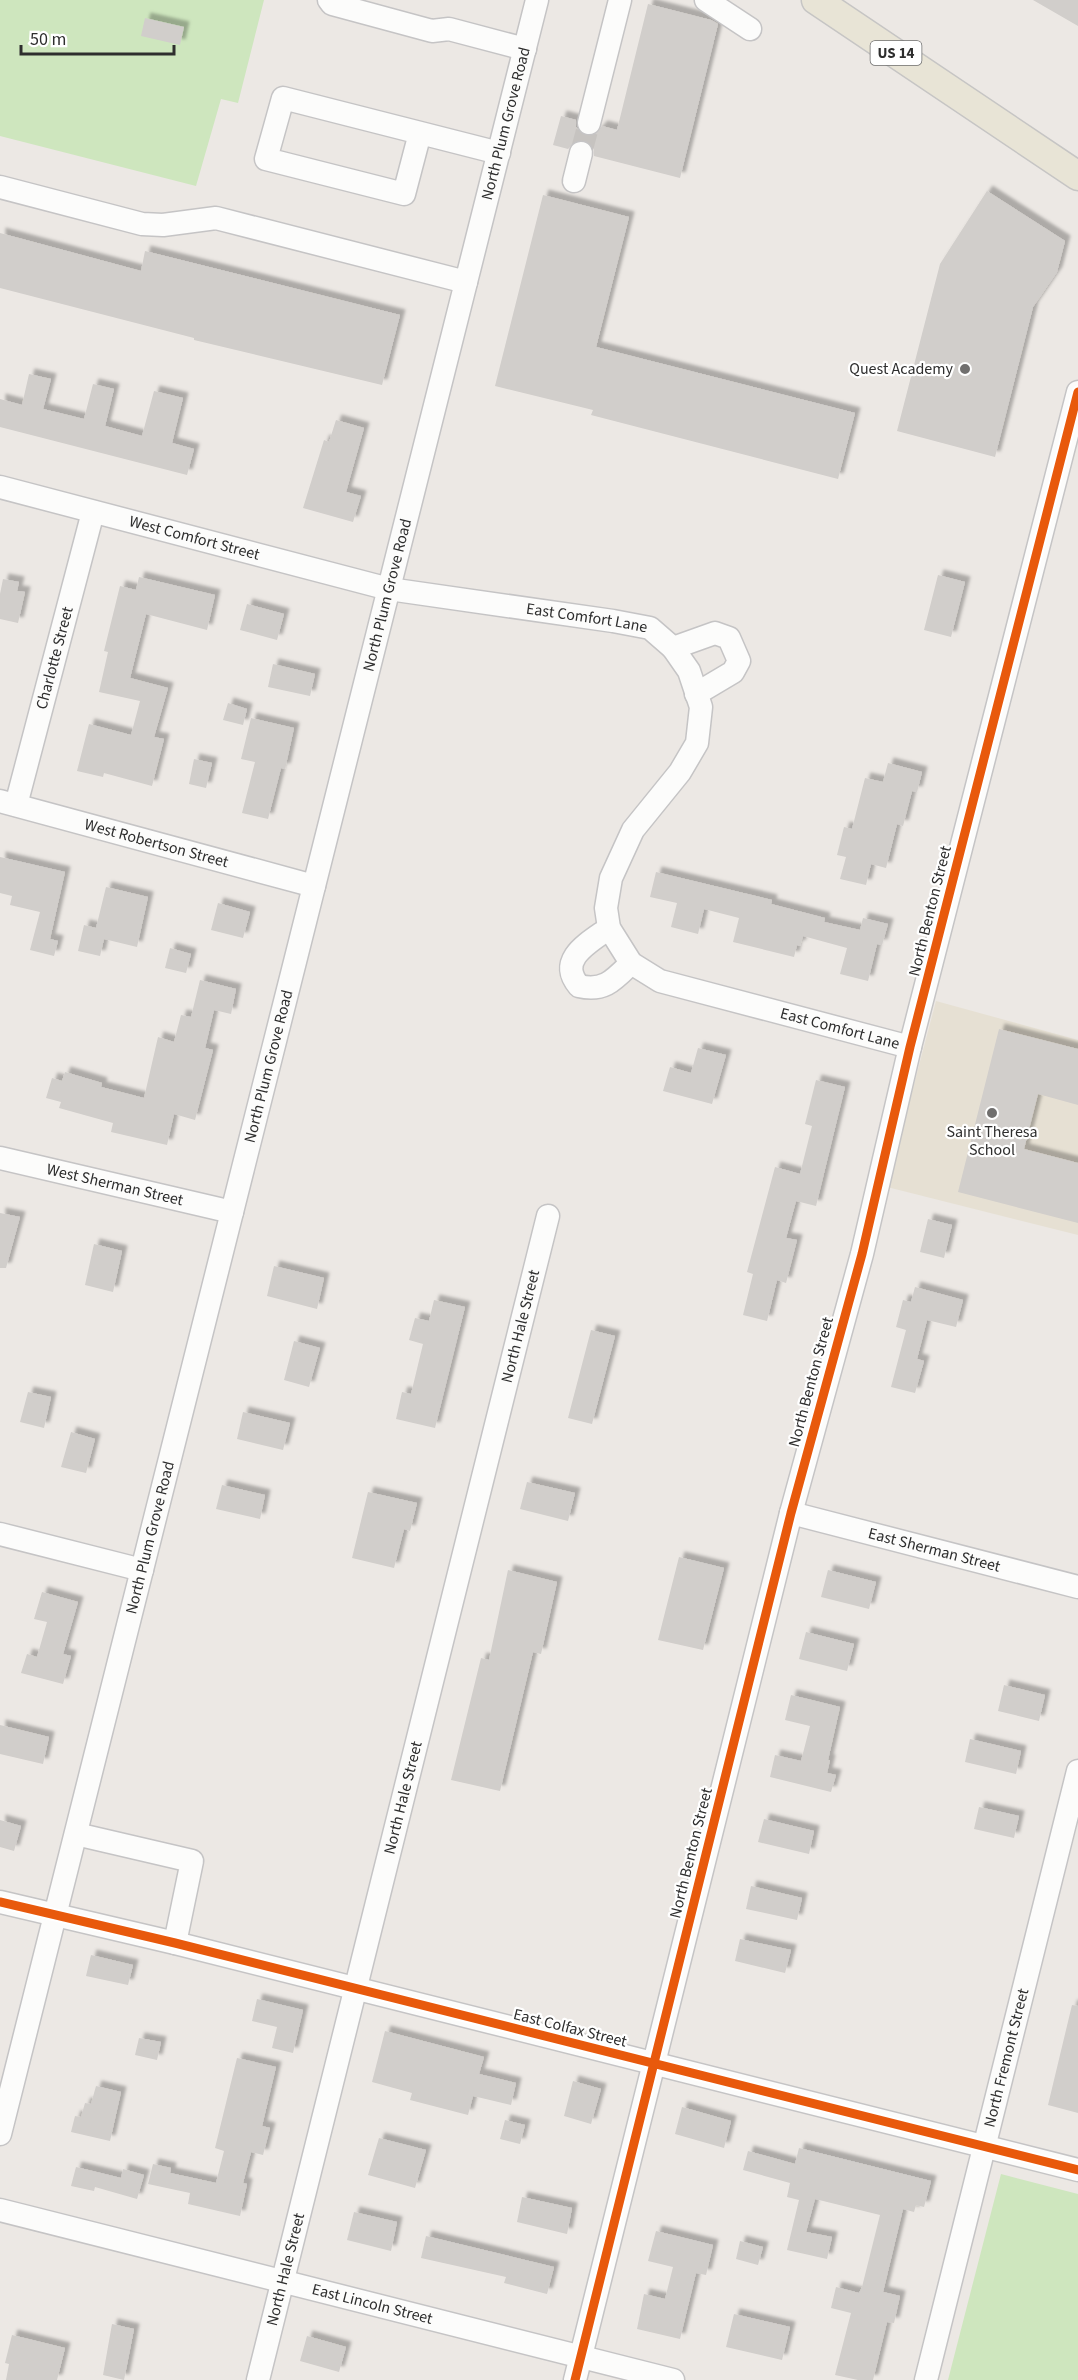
<svg xmlns="http://www.w3.org/2000/svg" width="1078" height="2380" font-family="'Source Sans 3',sans-serif">
  <defs>
    <filter id="shadow"><feDropShadow dx="5.5" dy="-5.5" stdDeviation="1.5" flood-color="#0004"/></filter>
  </defs>
  <rect width="100%" height="100%" fill="#ece8e4"/>
  <!-- education -->
  <path fill="#e6e0d3" d="M936,1001L1078,1040V1235L887,1187Z"/>
  <!-- green -->
  <path fill="#cee6be" d="M0,0H264L238,103L221,99L196,186L0,136Z
    M1001,2174L1078,2194V2380H948Z"/>
  <!-- building -->
  <path fill="#d1cecb" filter="url(#shadow)" d="M1033,0H1078V26Z
    M648,4L711,20L718,24L680,178L594,156V149L585,140H577L568,149L553,145L561,116L576,120V127L585,136H593L602,126L617,130Z
    M145,18L184,27L180,45L141,36Z
    M987,191L1065,241L1057,272L1033,307L995,457L897,431L940,264Z
    M543,195L629,217L596,347L855,413L838,479L591,415L593,410L495,386Z
    M0,233L141,271L145,251L400,315L382,385L194,340V338L0,288Z
    M29,374L51,379L43,409L84,419L93,384L114,389L105,426L142,436L154,391L183,398L172,443L194,449L187,475L0,427V399L22,405Z
    M336,420L364,428L346,492L361,496L353,522L303,508L324,440L329,442Z
    M938,575L965,582L951,637L924,630Z
    M139,577L215,595L207,630L146,614L130,678L168,688L154,737L164,739L152,786L104,773L103,777L77,771L89,724L131,735L140,701L99,692L108,652L104,651L120,586L136,590Z
    M3,579L19,582L17,591L25,592L18,623L0,619V594Z
    M247,604L284,614L277,640L240,630Z
    M273,664L315,674L310,696L268,687Z
    M228,703L247,709L243,725L223,720Z
    M251,718L294,728L285,769L281,768L268,819L242,813L255,762L241,759Z
    M194,759L212,763L206,788L189,784Z
    M888,763L922,772L917,792L912,791L903,826L897,824L886,868L871,864L866,885L840,879L846,857L837,855L844,827L852,829L865,778L883,782Z
    M0,857L65,872L50,939L58,941L54,956L30,950L40,912L10,905L12,896L0,893Z
    M656,872L772,900L771,904L825,918L824,922L860,930L863,918L888,924L882,945L877,944L868,981L840,974L847,948L803,936L800,946L797,945L794,957L733,942L739,918L704,909L698,934L671,927L677,903L650,897Z
    M106,887L148,897L137,947L104,939L100,956L78,951L84,925L96,928Z
    M218,903L250,912L243,938L211,930Z
    M170,948L191,954L186,973L165,968Z
    M200,980L236,989L231,1014L214,1010L205,1048L213,1050L195,1120L174,1114L167,1145L111,1132L113,1123L59,1108L61,1102L46,1098L52,1078L62,1081L65,1072L102,1083L101,1087L144,1098L158,1037L174,1042L181,1015L191,1017Z
    M999,1029L1078,1049V1105L1038,1094L1024,1149L1078,1163V1223L958,1192Z
    M698,1048L726,1055L712,1104L663,1091L670,1067L691,1073Z
    M816,1080L845,1087L816,1206L796,1201L786,1238L797,1240L786,1283L777,1280L767,1321L743,1315L753,1274L747,1272L775,1167L800,1174L812,1126L805,1124Z
    M0,1213L20,1217L6,1268H0Z
    M928,1219L952,1225L944,1258L920,1252Z
    M94,1244L122,1251L113,1292L85,1285Z
    M274,1266L324,1278L317,1309L267,1296Z
    M915,1287L963,1300L956,1327L927,1320L917,1359L924,1361L915,1393L891,1387L906,1330L896,1327L903,1300L911,1302Z
    M434,1300L465,1307L435,1428L396,1419L402,1392L411,1394L423,1344L409,1340L415,1318L429,1321Z
    M591,1330L615,1336L592,1424L568,1418Z
    M294,1341L320,1348L309,1387L284,1380Z
    M28,1392L51,1397L44,1428L20,1422Z
    M243,1412L290,1423L283,1450L237,1439Z
    M71,1432L95,1439L86,1473L61,1467Z
    M527,1482L575,1493L568,1521L520,1509Z
    M222,1485L265,1495L260,1519L216,1509Z
    M368,1492L417,1503L410,1531L404,1529L394,1568L352,1558Z
    M679,1557L724,1568L703,1650L658,1640Z
    M508,1570L557,1582L541,1654L533,1652L500,1791L451,1780L481,1658L489,1660Z
    M828,1570L876,1582L869,1609L821,1597Z
    M42,1592L78,1602L63,1654L71,1656L63,1684L21,1673L27,1654L37,1657L47,1622L34,1619Z
    M806,1632L854,1644L847,1671L799,1659Z
    M1004,1685L1045,1695L1039,1721L998,1711Z
    M791,1695L840,1707L828,1760H830L827,1773L836,1775L831,1792L770,1777L775,1755L801,1761L810,1726L785,1720Z
    M0,1725L49,1737L43,1764L0,1754Z
    M970,1739L1021,1751L1016,1774L965,1762Z
    M979,1807L1019,1816L1014,1838L974,1829Z
    M764,1819L814,1831L809,1854L758,1842Z
    M0,1820L21,1826L14,1851L0,1847Z
    M751,1886L802,1898L797,1920L746,1909Z
    M740,1939L791,1950L785,1973L735,1961Z
    M91,1955L133,1965L128,1985L86,1976Z
    M257,1999L303,2010L293,2053L272,2048L277,2027L252,2021Z
    M1072,2005L1078,2006V2113L1048,2105Z
    M385,2031L484,2057L479,2074L516,2083L511,2105L473,2096L468,2115L410,2100L412,2093L372,2082Z
    M139,2038L161,2042L157,2060L135,2055Z
    M237,2058L276,2067L262,2126L270,2128L263,2155L251,2152L243,2183L247,2184L240,2216L188,2204L190,2193L148,2184L153,2164L171,2168L170,2173L216,2183L224,2151L215,2148Z
    M573,2081L601,2089L591,2124L564,2116Z
    M96,2086L121,2092L110,2141L71,2132L75,2116L81,2117L85,2103L91,2104Z
    M682,2107L731,2121L724,2148L675,2134Z
    M505,2120L525,2125L520,2144L500,2139Z
    M379,2138L426,2150L415,2188L368,2175Z
    M799,2148L931,2181L924,2207L916,2205L914,2212L903,2209L883,2292L900,2296L894,2323L887,2322L873,2380H858L835,2375L851,2313L831,2308L836,2287L859,2293L862,2287L880,2215L815,2199L806,2232L832,2237L827,2259L787,2250L799,2200L787,2197L790,2183L743,2170L748,2151L795,2164Z
    M76,2167L121,2178L123,2169L144,2175L137,2199L95,2187L94,2191L71,2186Z
    M522,2197L572,2208L567,2234L517,2222Z
    M354,2212L397,2222L391,2251L347,2240Z
    M656,2231L713,2245L706,2275L696,2273L680,2339L637,2329L644,2294L665,2299L673,2267L648,2261Z
    M426,2236L554,2267L547,2294L504,2283L506,2277L421,2258Z
    M740,2241L763,2247L758,2265L736,2259Z
    M734,2314L790,2327L782,2360L726,2347Z
    M112,2324L134,2329L124,2380L103,2375Z
    M12,2335L65,2348L57,2380H6L9,2364L5,2363Z
    M307,2336L346,2347L339,2372L300,2361Z"/>
  <g fill="none" stroke-linecap="round" stroke-linejoin="round">
    <!-- minor-tunnel -->
    <path stroke="#c6c3c0" stroke-width="22" stroke-dasharray="22 11" stroke-linecap="butt" d="M581,153L589,123"/>
    <defs>
      <g id="minor">
        <path d="M329,0L332,4L432,31L449,29L525,49"/>
        <path d="M706,0L750,29"/>
        <path d="M589,123L620,0"/>
        <path d="M420,133L404,194L266,159L283,98L499,153"/>
        <path d="M574,181L581,153"/>
        <path d="M0,187L142,224L163,225L216,218L466,282"/>
        <path id="s1" d="M0,487L389,589L613,621L650,628L673,648L689,671L701,707L697,743L680,772L633,830L611,878L606,908L609,928L631,963L660,981L910,1047"/>
        <path d="M673,648L715,633L729,638L739,661L733,672L696,694"/>
        <path id="s2" d="M0,801L314,886"/>
        <path id="s3" d="M16,805L93,512"/>
        <path d="M609,928C590,942 556,959 579,986C604,992 614,980 631,963"/>
        <path id="s4" d="M0,1158L232,1212"/>
        <path id="s5" d="M791,1513L1078,1587"/>
        <path d="M0,1534L142,1570"/>
        <path d="M76,1834L192,1861L175,1943"/>
        <path d="M0,1902L175,1943L1078,2170"/>
        <path id="s6" d="M0,2134L537,0"/>
        <path id="s7" d="M0,2210L673,2380"/>
        <path id="s8" d="M258,2380L548,1216"/>
        <path d="M575,2380L791,1513L862,1254L910,1047L1078,392"/>
        <path id="s9" d="M926,2380L1078,1771"/>
      </g>
      <path id="major" d="M816,0L1078,176"/>
    </defs>
    <!-- minor casing -->
    <use href="#minor" stroke="#c5c4c5" stroke-width="25"/>
    <!-- major casing -->
    <use href="#major" stroke="#c6c5c4" stroke-width="31"/>
    <!-- minor -->
    <use href="#minor" stroke="#fcfcfb" stroke-width="22"/>
    <!-- major -->
    <use href="#major" stroke="#e8e4d6" stroke-width="28"/>
    <defs>
      <path id="cycleway" d="M0,1902L175,1943L1078,2170
        M575,2380L791,1513L862,1254L910,1047L1078,392"/>
    </defs>
    <!-- cycleway casing -->
    <use href="#cycleway" stroke="#fff" stroke-width="13"/>
    <!-- cycleway -->
    <use href="#cycleway" stroke="#e8590c" stroke-width="9"/>
  </g>
  <!-- markers -->
  <g fill="#706f6e" stroke="#fff" stroke-width="2">
    <circle cx="965" cy="369" r="6"/>
    <circle cx="992" cy="1113" r="6"/>
  </g>
  <g text-anchor="middle" dominant-baseline="central" stroke-width="4.5" stroke-linejoin="round" paint-order="stroke">
    <!-- shield labels -->
    <rect fill="#fff" stroke="#6d6d6d" stroke-width="1.5" x="870.5" y="41" width="51" height="24" rx="4.5"/>
    <g font-size="15" font-weight="bold" fill="#2e2e2e">
      <text x="896" y="53">US 14</text>
    </g>
    <!-- street labels -->
    <g font-size="16" fill="#2e2e2e" stroke="#fff">
      <text stroke="none"><textPath href="#s6" startOffset="2073">North Plum Grove Road</textPath></text>
      <text stroke="none"><textPath href="#s1" startOffset="201">West Comfort Street</textPath></text>
      <text stroke="none"><textPath href="#s6" startOffset="1587">North Plum Grove Road</textPath></text>
      <text stroke="none"><textPath href="#s1" startOffset="602">East Comfort Lane</textPath></text>
      <text stroke="none"><textPath href="#s3" startOffset="152">Charlotte Street</textPath></text>
      <text stroke="none"><textPath href="#s2" startOffset="162">West Robertson Street</textPath></text>
      <text transform="translate(930 911) rotate(-76)">North Benton Street</text>
      <text stroke="none"><textPath href="#s1" startOffset="1272">East Comfort Lane</textPath></text>
      <text stroke="none"><textPath href="#s6" startOffset="1101">North Plum Grove Road</textPath></text>
      <text stroke="none"><textPath href="#s4" startOffset="118">West Sherman Street</textPath></text>
      <text stroke="none"><textPath href="#s8" startOffset="1086">North Hale Street</textPath></text>
      <text transform="translate(811 1382) rotate(-75)">North Benton Street</text>
      <text stroke="none"><textPath href="#s6" startOffset="615">North Plum Grove Road</textPath></text>
      <text stroke="none"><textPath href="#s5" startOffset="148">East Sherman Street</textPath></text>
      <text stroke="none"><textPath href="#s8" startOffset="600">North Hale Street</textPath></text>
      <text transform="translate(691 1853) rotate(-76)">North Benton Street</text>
      <text transform="translate(570 2028) rotate(14)">East Colfax Street</text>
      <text stroke="none"><textPath href="#s9" startOffset="332">North Fremont Street</textPath></text>
      <text stroke="none"><textPath href="#s8" startOffset="114">North Hale Street</textPath></text>
      <text stroke="none"><textPath href="#s7" startOffset="384">East Lincoln Street</textPath></text>
    </g>
    <!-- poi labels -->
    <g font-size="16" fill="#2e2e2e" stroke="#fff" text-anchor="end">
      <text x="953" y="369">Quest Academy</text>
      <text x="992" y="1132" text-anchor="middle">Saint Theresa<tspan x="992" dy="18">School</tspan></text>
    </g>
  </g>
  <!-- scale -->
  <path d="M21 45v9h153v-9" fill="none" stroke="#2e2e2e" stroke-width="3"/>
  <text x="30" y="45" font-size="18" fill="#2e2e2e" stroke="#ffffff" stroke-width="4.5" paint-order="stroke">50 m</text>
</svg>
